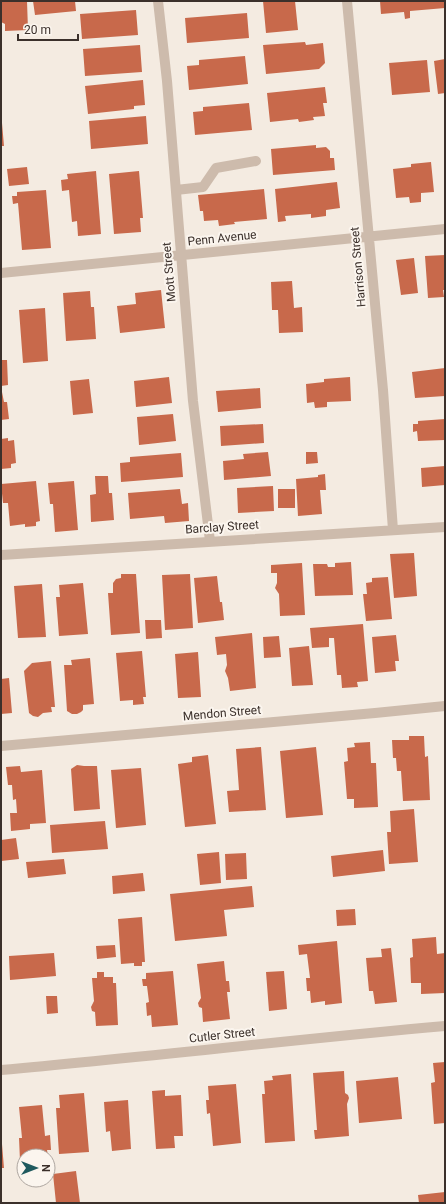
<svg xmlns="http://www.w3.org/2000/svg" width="446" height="1204" font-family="Roboto,sans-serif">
  <rect width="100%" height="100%" fill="#f4ebe1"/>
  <!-- building -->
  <path fill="#c8694b" d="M1,1H27L28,30L5,31V24L1,22Z
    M33,1H75L76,11L35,15Z
    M263,1H295L298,30L266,33Z
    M380,1H445V8L410,11V18L405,19L404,12L381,14Z
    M136,10L138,35L82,39L80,14Z
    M247,13L249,38L187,43L185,18Z
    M305,42L306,45L323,43L325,63L319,69L266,74L263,45Z
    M140,45L142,72L85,76L83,49Z
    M245,56L248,84L189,90L187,66L199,65V60Z
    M445,59V93L438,94L434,61Z
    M427,60L430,92L392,95L389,63Z
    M143,80L145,105L134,106V109L88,114L85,86Z
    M325,87L327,103H323L325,116L313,117L314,120L299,122L298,119L270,122L267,93Z
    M249,103L252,130L195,135L193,112L203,111V107Z
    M146,116L148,144L91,149L89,121Z
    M1,123H2L4,146H1Z
    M316,145V148L326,147L330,151V158H334L335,170L273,175L271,149Z
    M431,162L434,192L421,193V202L410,203L409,197L396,198L393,169L411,167V164Z
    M27,167L29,184L9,186L7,169Z
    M96,171L101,234L78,236L77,221L72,222L69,190L62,191L61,180L68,179L67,174Z
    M139,171L143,218H140L141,232L114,234L109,174Z
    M337,182L340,208L326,210V216L311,218V214L285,216L286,221L278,222L275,189Z
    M264,189L267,219L234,222L235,224L219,226L218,220L204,221L203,211H200L198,195Z
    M46,190L51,248L22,250L18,203L13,204L12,196H17V192Z
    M445,255V290H443L444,297L428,298L425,256Z
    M414,258L418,293L401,295L396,260Z
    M292,281L294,308L302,307L303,332L279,333L278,310H272L271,282Z
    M161,290L165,328L120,333L117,306L136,304L135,293Z
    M90,291L91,307H94L96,339L66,341L63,293Z
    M45,308L48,361L23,363L19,310Z
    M1,360H7L8,385L1,386Z
    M445,368V396L415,398L412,372Z
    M169,377L172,403L136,407L134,381Z
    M350,377L351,401L327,402V407L315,408L314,402L307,403L306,384L324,382V379Z
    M89,379L93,413L73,415L70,381Z
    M260,388L261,408L218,412L216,391Z
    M1,392H2L4,402H7L9,419L1,420Z
    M173,414L176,441L139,445L137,417Z
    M445,419V440L418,441L417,431L413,432V424H418V421Z
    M263,424L264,443L221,446L220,426Z
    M8,438V441L14,440L16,463L11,464V468L1,469V439Z
    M268,452L271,476L224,480L223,461L244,459L243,454Z
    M306,452H317L318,463L306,464Z
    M181,453L183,477L121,482L120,463L130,462V457Z
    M445,466V485L422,487L421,468Z
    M325,474L326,490H320L322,514L298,516L296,479L318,477V475Z
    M95,476H108L109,493H112L114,520L91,522L90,495L96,494Z
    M36,481L40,521L36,522V526L25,527V524L10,526L8,503H3L1,484Z
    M74,481L78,530L55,532L53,504H50L48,483Z
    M273,486L274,511L238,513L237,488Z
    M180,489L182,504L188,503L189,521L165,523L164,516L130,519L128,493Z
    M278,489H295V508H278Z
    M414,553L417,596L394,598L390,554Z
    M351,562L353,595L315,596L313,564H327L328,567H335V563Z
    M302,563L305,615L280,616L279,594L275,588L277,583V573H271V565Z
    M121,574H136L140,633L111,635L108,593H113V583L116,579L121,578Z
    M190,574L193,628L165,630L162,575Z
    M217,576L220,602H222L224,620L198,623L194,578Z
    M388,577L392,619L366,621L363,594H367L366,583L372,582V578Z
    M83,583L88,634L59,636L56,597H60L59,585Z
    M42,584L46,637L18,638L14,586Z
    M145,620H161L162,638L146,639Z
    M363,624L368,681L357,682L358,687L342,688L341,675H337L334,638H329V647L312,648L310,628Z
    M252,633L256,688L230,691L228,678L225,671L227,665L226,654L217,655L215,637Z
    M396,635L399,661H395L396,671L375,673L372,637Z
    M279,636L281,657L264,658L263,637Z
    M309,646L313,685L292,686L289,648Z
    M142,651L146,697H143L144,704L133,705V700L120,701L116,653Z
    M198,652L201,697L178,698L175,654Z
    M90,658L94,704L83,705V710L81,712L77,714H72L67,711L64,665H72L71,660Z
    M51,661L55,707H51L52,712L43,713L38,717L33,716L29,713L24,671L32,663Z
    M9,678L12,713L1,714V679Z
    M409,736H424L425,757L428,756L430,800L403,801L401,771H397L396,758H393L392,740H409Z
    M370,742L371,763H376L378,807L354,808V799H347L344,762L348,761L347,748L355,747L354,743Z
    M261,747L266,810L229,812L227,791L239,790L236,749Z
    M316,747L323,815L286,818L280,751Z
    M208,755L216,824L185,827L178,764L192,762V757Z
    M77,765L84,766H97L100,809L74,811L71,769Z
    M20,766L21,772L42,770L46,823L30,824V829L11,831L10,813H17L16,799L13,800L12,785H8L6,767Z
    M141,768L146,825L116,828L111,770Z
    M414,809L418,862L389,864L387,832H391L390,811Z
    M105,821L108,849L52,853L50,825Z
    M16,838L19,859L1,861V840Z
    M383,850L385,871L333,877L331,856Z
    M219,852L221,883L200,885L197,854Z
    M246,853L247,879L226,880L225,854Z
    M64,859L66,874L28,878L26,862Z
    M143,873L145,891L113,894L112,876Z
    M252,886L254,907L224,910L227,936L175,941L170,894Z
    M355,909L356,925L337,926L336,910Z
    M142,917L145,962H142V966H134V963L121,964L118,919Z
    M436,937L437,954L445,953V993L421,994V983H411L410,958L413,957L412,939Z
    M337,941L342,1003L325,1005V1001L311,1003L310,991H307L306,978H310L307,954L299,955L298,945Z
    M115,945L116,957L97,959L96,946Z
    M391,948L397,1002L375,1004L373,991H369L366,958L382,957L381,949Z
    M54,953L56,976L10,980L9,956Z
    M224,961L226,981H229L230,992H227L230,1019L203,1022L202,1008L199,1007L198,1003L201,998L197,964Z
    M173,971L178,1025L152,1027L151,1015L147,1016L146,1003L149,1002L147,986H143L142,979H146V973Z
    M284,971L287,1009L269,1011L266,972Z
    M97,972H104V977H113V983H116L118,1025L96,1026L95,1012L92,1011L91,1007L94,1001L92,978H97Z
    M46,996H57L58,1013L47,1014Z
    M445,1062V1123L434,1124L431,1083L435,1082L433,1063Z
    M344,1071L345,1093L348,1095L349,1098L347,1104L349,1136L315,1139L314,1130H317L313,1073Z
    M291,1074L295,1141L265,1143L262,1094H265L264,1081L273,1080L272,1076Z
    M398,1077L402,1119L359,1123L356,1081Z
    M236,1084L241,1143L213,1146L210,1113L207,1114L206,1100H209L208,1086Z
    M165,1090V1096L181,1095L183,1136H174L175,1148L156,1149L152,1091Z
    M84,1093L89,1152L59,1154L56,1108H60L59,1095Z
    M128,1100L131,1149L112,1151L110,1131L106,1132L104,1102Z
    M42,1105L45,1136L50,1135L51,1150H47L48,1156H24V1161H20L19,1138H22L19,1107Z
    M1,1144H2L4,1168H1Z
    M76,1171L80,1203H56L53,1174Z
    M445,1192V1203H419L418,1195Z"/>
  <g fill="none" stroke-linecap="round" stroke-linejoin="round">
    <!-- lane -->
    <path stroke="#cdbbac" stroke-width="10" d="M176,190L203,187L216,168L256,161"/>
    <!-- street -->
    <path stroke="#cdbbac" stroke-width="10" d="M158,1L167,81L193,401L210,541
      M347,1L383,390L393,530
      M1,273L445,229
      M1,555L445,527
      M1,746L375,713L445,706
      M1,1070C149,1057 297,1039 445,1026"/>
  </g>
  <g text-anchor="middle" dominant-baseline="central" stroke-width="4" stroke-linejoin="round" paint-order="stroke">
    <!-- street labels -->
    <g font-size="12" fill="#3b302b" stroke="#fbf5ee">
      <text transform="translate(222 238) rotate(-6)">Penn Avenue</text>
      <text transform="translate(358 267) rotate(-95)">Harrison Street</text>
      <text transform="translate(169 272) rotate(-95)">Mott Street</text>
      <text transform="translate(222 527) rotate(-4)">Barclay Street</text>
      <text transform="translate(222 713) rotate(-5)">Mendon Street</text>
      <text transform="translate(222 1035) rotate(-6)">Cutler Street</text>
    </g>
  </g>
  <!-- border -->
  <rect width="446" height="1204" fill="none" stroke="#3b302b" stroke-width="4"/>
  <!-- north arrow -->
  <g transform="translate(36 1168) rotate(90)"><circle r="19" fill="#fbf5ee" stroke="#aea6a0"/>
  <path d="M0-3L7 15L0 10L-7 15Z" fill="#1f5a5e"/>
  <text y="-6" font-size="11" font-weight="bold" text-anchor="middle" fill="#3b302b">N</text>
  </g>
  <!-- scale -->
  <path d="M18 34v6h60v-6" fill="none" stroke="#3b302b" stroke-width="2"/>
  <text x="24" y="34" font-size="12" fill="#3b302b" stroke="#fbf5ee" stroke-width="3" paint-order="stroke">20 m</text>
</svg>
